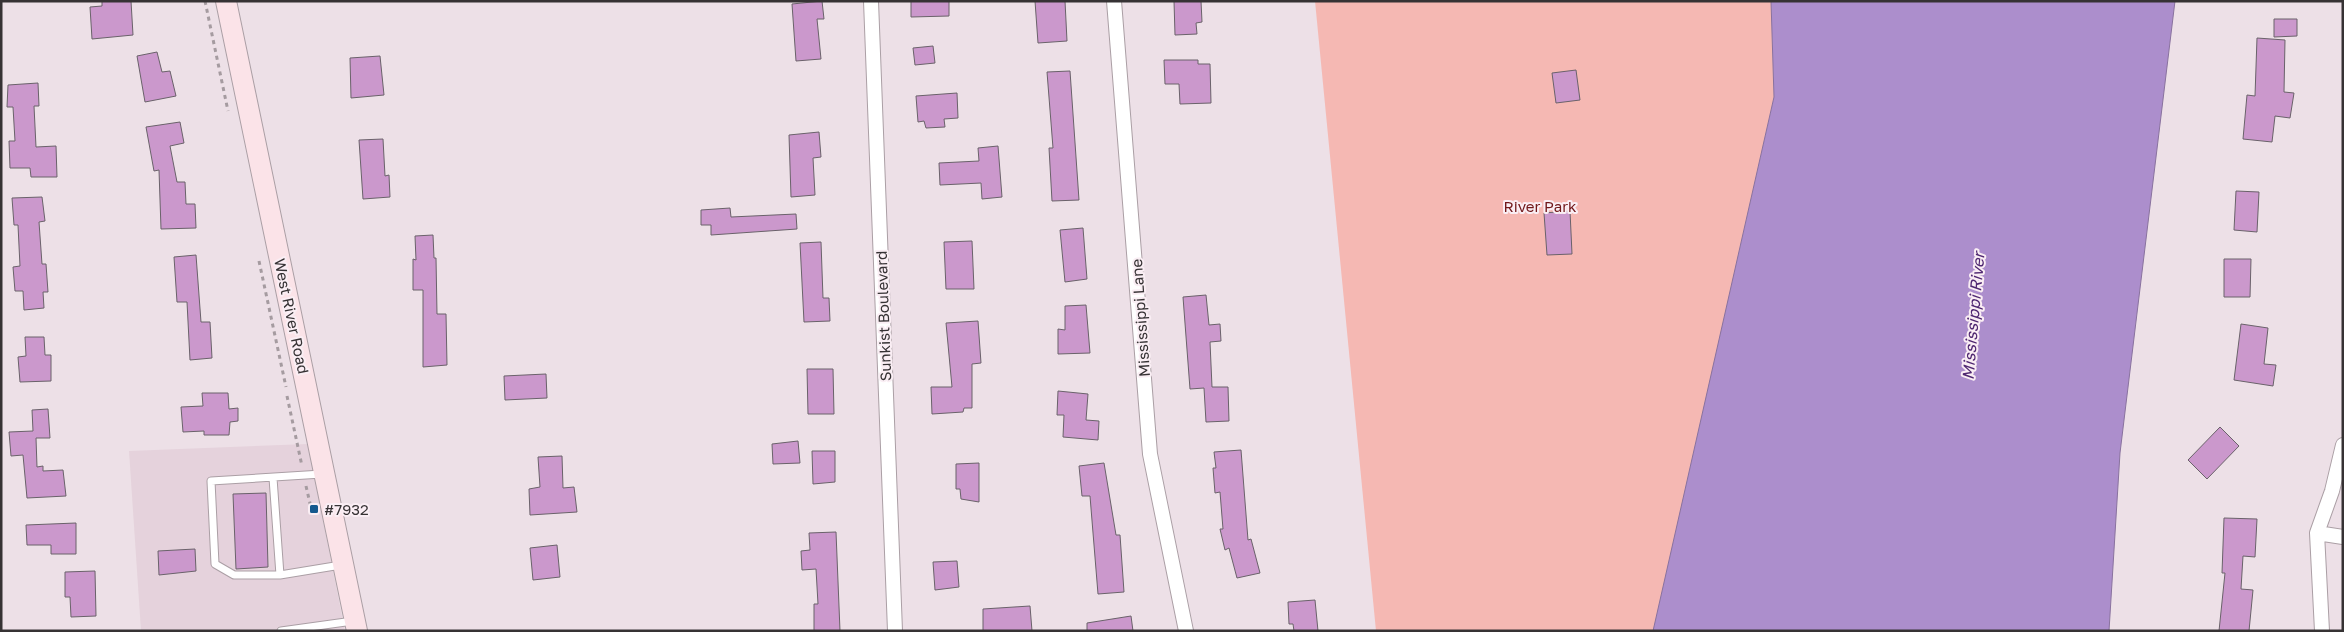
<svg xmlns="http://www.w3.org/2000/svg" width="2344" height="632" font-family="'Golos Text',sans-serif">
  <rect width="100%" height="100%" fill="#ede0e7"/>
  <!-- built -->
  <path fill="#e5d2dc" d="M308,444L345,631H141L129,451Z"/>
  <!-- green -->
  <path fill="#f5b8b3" d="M1315,1H1771L1774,97L1655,631H1376Z"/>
  <!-- water -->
  <path fill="#ac8ecc" stroke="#89729e" d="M1771,1H2175L2120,453L2109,631H1653L1774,97Z"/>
  <!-- building -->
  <path fill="#cb98cc" stroke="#6a626a" d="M102,1H131L133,35L92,39L90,7L102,6Z
    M822,1L824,19H817L821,59L796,61L792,4Z
    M911,1H949V16L911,17Z
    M1035,1H1065L1067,41L1038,43Z
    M1174,1H1201L1202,22L1196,23L1197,34L1175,35Z
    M2274,19H2297V36L2274,37Z
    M2257,38L2285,40L2284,92L2294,93L2290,118L2275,116L2272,142L2243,139L2247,95L2255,96Z
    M933,46L935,63L915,65L913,48Z
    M157,52L162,72L170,71L176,96L145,102L137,56Z
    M380,56L384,95L351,98L350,58Z
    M1164,60H1198V64H1210L1211,103L1180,104L1179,84H1165Z
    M1576,70L1580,100L1556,103L1552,73Z
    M1070,71L1079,200L1052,201L1049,148H1053L1047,72Z
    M38,83L39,106H34L36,147L56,146L57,177H31L30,168H10L9,141H15L13,107H7L8,85Z
    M957,93L958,118L944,119L945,127L926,128L924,121L918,122L916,96Z
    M180,122L184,143L170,146L177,182H185L186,204H195L196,228L161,229L159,170L154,171L146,127Z
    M819,132L821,157L813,158L815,195L791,197L789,135Z
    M383,139L385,176L389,175L390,197L363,199L359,140Z
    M998,146L1002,197L982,199L981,183L940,185L939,163L979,161L978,148Z
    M2236,191L2259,192L2257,232L2234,230Z
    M42,197L45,221L39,222L42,264H46L48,292H43L44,308L24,310L23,291H15L13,267L20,266L18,225H14L12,198Z
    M730,208L731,217L796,214L797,229L711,235V225H701V210Z
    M1570,211L1572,254L1547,255L1544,213Z
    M1083,228L1087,279L1065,282L1060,230Z
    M433,235L434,258H436L437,314H446L447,365L423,367V290H413V259L416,260L415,236Z
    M972,241L974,289H946L944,242Z
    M821,242L823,298H829L830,321L804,322L800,243Z
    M196,255L201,322H210L212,358L190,360L187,302H177L174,257Z
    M2224,259H2251L2250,297H2224Z
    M1206,295L1209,325L1220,324L1221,341L1210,342L1212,387H1228L1229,421L1206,422L1204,388L1190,389L1183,297Z
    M1086,305L1090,353L1058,354V329L1065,330V306Z
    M978,321L981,363L972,364V408H964L963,412L932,414L931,387H952L946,323Z
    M2241,324L2268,328L2264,364L2276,365L2273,386L2234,380Z
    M25,337H44L45,355H51V381L20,382L18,357L26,356Z
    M807,369H833L834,414H808Z
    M546,374L547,398L505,400L504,376Z
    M1058,391L1088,394L1086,420L1099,421L1098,440L1063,437L1064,415H1057Z
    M202,393H228L229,409L238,408V421L230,422L229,435H204V431L183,432L181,407L203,406Z
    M48,409L50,438H36L37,467L43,466V471L63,470L66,496L27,498L23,455L11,456L9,432L33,431L32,410Z
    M2220,427L2239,446L2207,479L2188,460Z
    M798,441L800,463L773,464L772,444Z
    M1241,450L1248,540L1251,539L1260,573L1237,578L1229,548L1225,550L1220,529H1223L1220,492L1215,493L1213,468H1216L1214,452Z
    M812,451H835V482L813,484Z
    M562,456L563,488L574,487L577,512L530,515L529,489L540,487L538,457Z
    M979,463V502L961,499L960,489H956V464Z
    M1104,463L1116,535H1120L1124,592L1098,594L1090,496H1082L1079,466Z
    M266,493L268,567L236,569L233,494Z
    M2224,518L2257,519L2255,557L2243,556L2241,589L2253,590L2249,631H2219L2225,573H2222Z
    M76,523V554H51V545H27L26,525Z
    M836,532L840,631H814V604H818L816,569L802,570L801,551L810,550L809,533Z
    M557,545L560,577L533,580L530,548Z
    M195,549L196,571L159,575L158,551Z
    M957,561L959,587L935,590L933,562Z
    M95,571L96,616L71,617L70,597H65V572Z
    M1315,600L1318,631H1294L1293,624H1289L1288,602Z
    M1030,606L1032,631H983V609Z
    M1131,616L1133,631H1087V623Z"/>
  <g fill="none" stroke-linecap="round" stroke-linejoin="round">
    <defs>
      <path id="lane" d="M322,474L211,481L215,564L234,575H280L341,565
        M273,478L280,575
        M281,631L353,621"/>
      <path id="street" d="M871,1L895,631
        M1114,1L1150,454L1186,631
        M2317,533L2343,537
        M2322,631L2317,533L2332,491L2343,445"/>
      <path id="secondary" d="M226,1L357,631"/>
    </defs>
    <!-- lane casing -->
    <use href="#lane" stroke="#ab9fa5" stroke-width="9"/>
    <!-- street casing -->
    <use href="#street" stroke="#ab9fa5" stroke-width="16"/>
    <!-- secondary casing -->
    <use href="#secondary" stroke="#ab9fa5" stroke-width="22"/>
    <!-- path -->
    <path stroke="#a59ba0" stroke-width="3" stroke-dasharray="4 4" stroke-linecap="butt" d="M205,1L228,111
      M259,261L286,387
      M287,396L302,466
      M306,486L312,512"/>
    <!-- lane -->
    <use href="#lane" stroke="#fff" stroke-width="7"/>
    <!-- street -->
    <use href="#street" stroke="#fff" stroke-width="14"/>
    <!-- secondary -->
    <use href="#secondary" stroke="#fbe3e8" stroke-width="20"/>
  </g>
  <!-- markers -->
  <rect fill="#15598e" stroke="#faeef4" stroke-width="2" x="309" y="504" width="10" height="10" rx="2.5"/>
  <g text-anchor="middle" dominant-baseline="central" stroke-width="4" stroke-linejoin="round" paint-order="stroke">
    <!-- park labels -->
    <g font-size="15" fill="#71181a" stroke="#faeef4">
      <text x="1540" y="206">River Park</text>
    </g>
    <!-- street labels -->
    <g font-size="15" fill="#363234" stroke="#faeef4">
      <text transform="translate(292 316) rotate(78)">West River Road</text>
      <text transform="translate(883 316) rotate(-92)">Sunkist Boulevard</text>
      <text transform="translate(1140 318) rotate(-94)">Mississippi Lane</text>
    </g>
    <!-- poi labels -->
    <g font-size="15" fill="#363234" stroke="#faeef4" text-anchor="start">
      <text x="324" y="509">#7932</text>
    </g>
    <!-- water labels -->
    <g font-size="16" font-style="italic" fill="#4f2771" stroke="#faeef4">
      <text transform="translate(1973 316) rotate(-85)">Mississippi River</text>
    </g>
  </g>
  <!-- border -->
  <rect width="2344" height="632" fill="none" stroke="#363234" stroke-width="5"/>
</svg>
